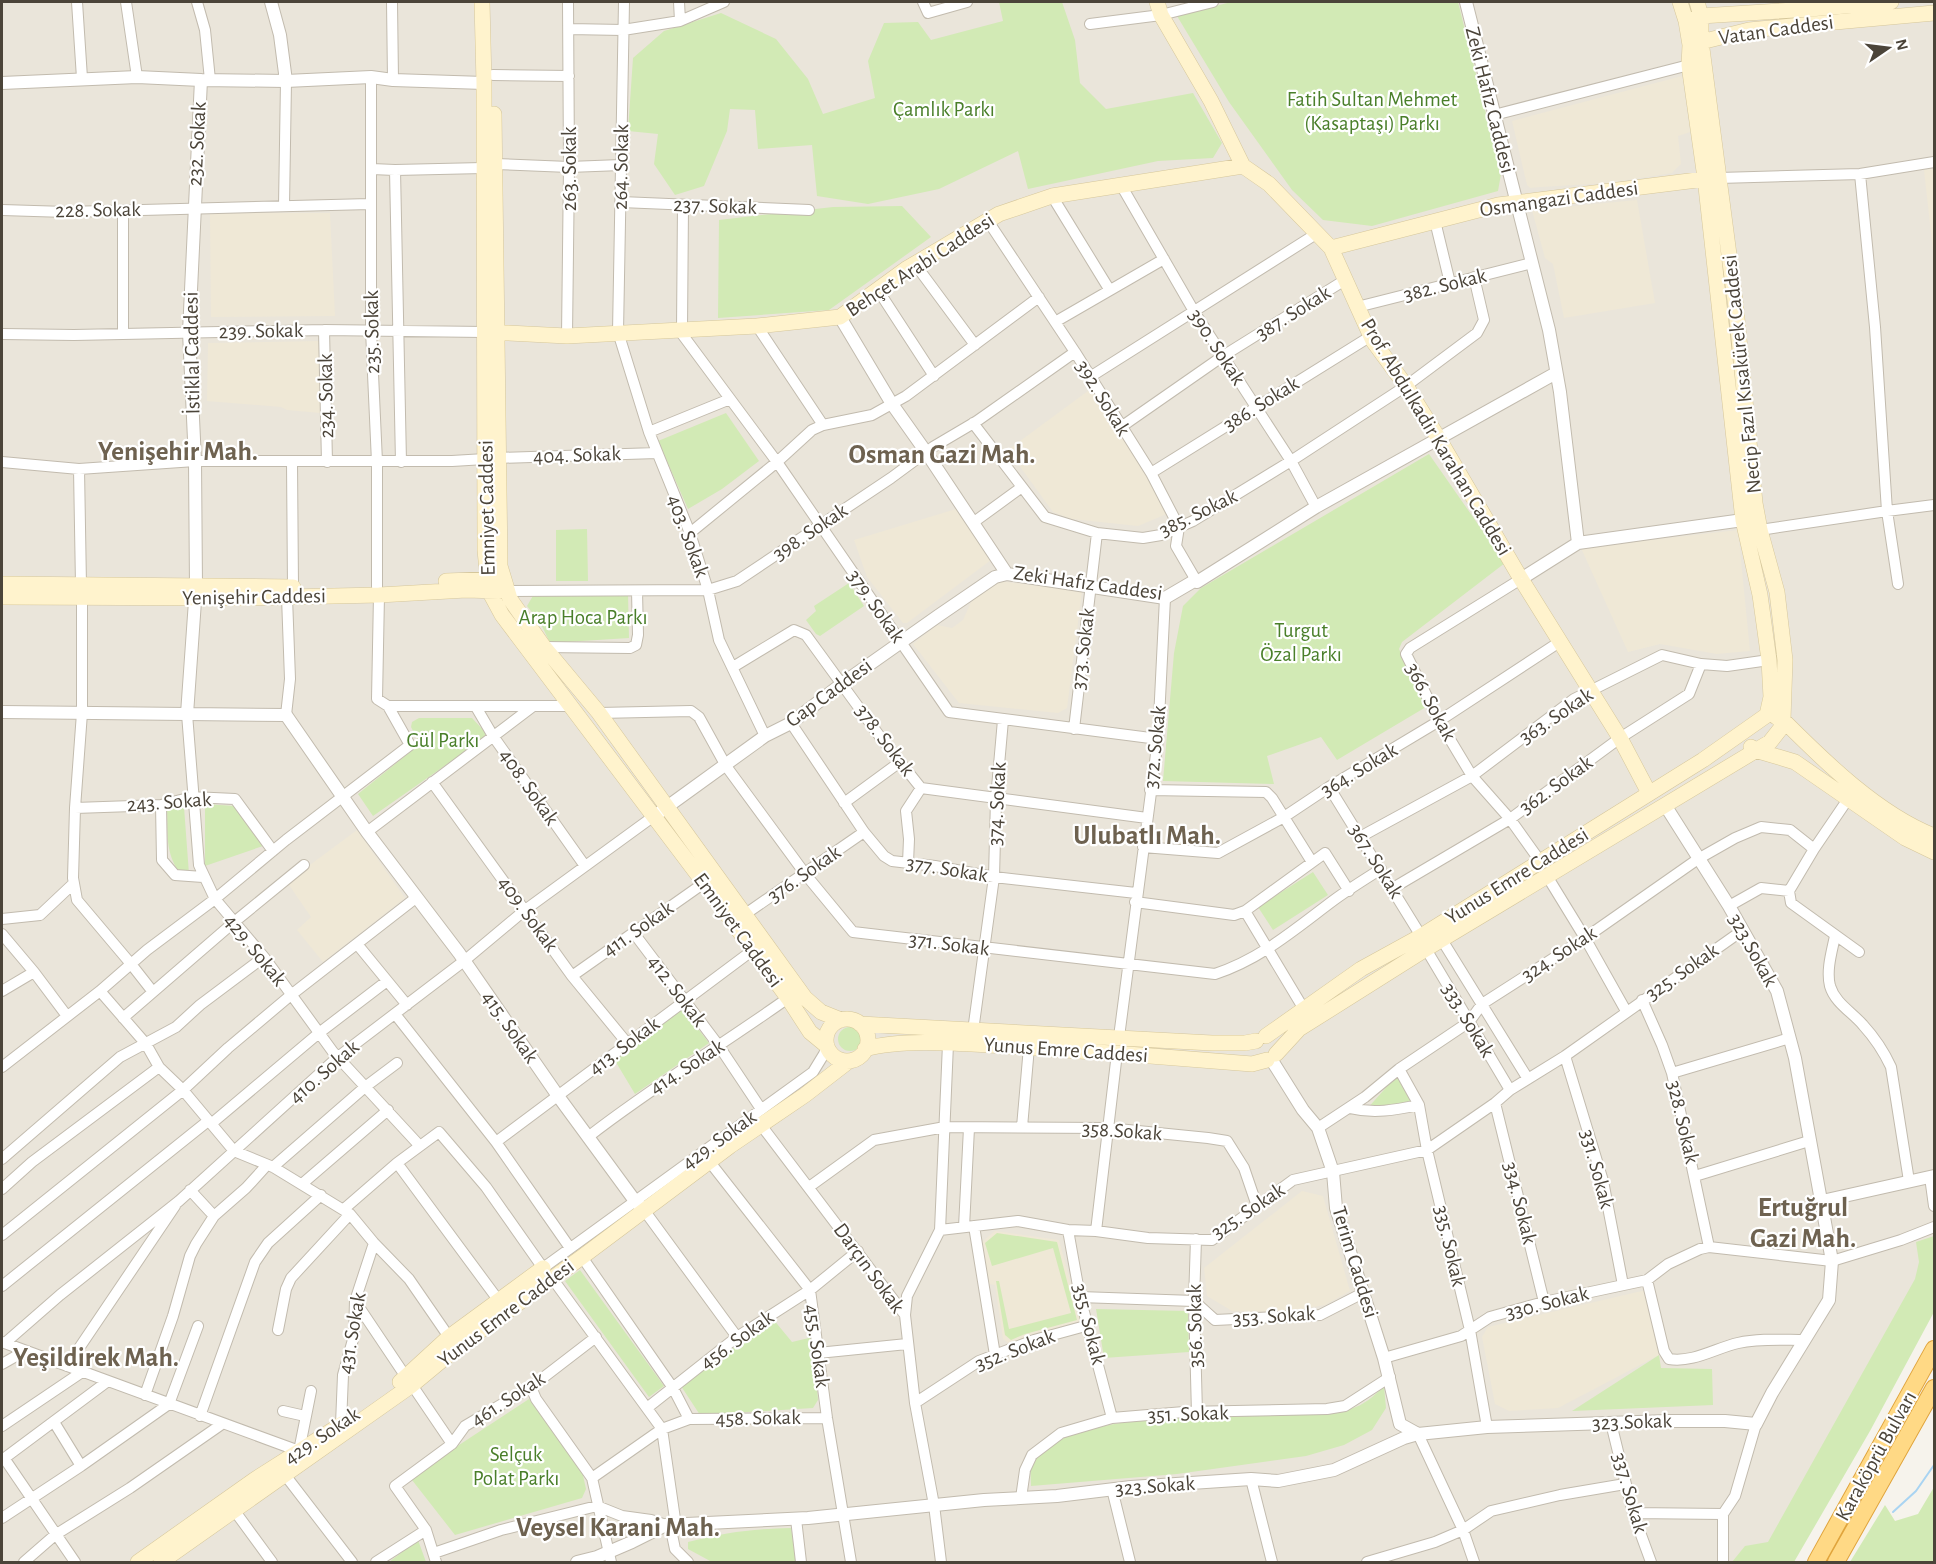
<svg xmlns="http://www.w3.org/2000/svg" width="1936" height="1564" font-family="'Alegreya Sans',sans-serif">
  <rect width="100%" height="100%" fill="#f6f3ec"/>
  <!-- residential -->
  <path fill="#eae5da" d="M2,2H1934V1264L1760,1562H2Z"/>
  <!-- education -->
  <path fill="#efe8d6" d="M1682,76L1690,132L1678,136L1681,164L1672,173L1608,183L1541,187L1530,188L1527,185L1512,121Z
    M1934,169V251H1933L1924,170Z
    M1637,200L1655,303L1564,318L1553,264L1545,258L1532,210Z
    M210,213H330L335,316L211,317Z
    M320,341L321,413L287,410L281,407L207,401L208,343Z
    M1092,388L1154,481L1169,513L1138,526L1072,519L1053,512L1008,450Z
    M956,509L991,560L907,623H903L867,577L854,540Z
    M1738,530L1750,651L1717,654L1660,644L1628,652L1581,548Z
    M998,581L1082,591L1067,708L1058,713L959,703L913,644L937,625L952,628L963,620L971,602Z
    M357,830L405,898L323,962L297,930L311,917L287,882Z
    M1302,1191L1323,1196L1350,1291L1325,1305L1283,1312L1232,1311L1207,1296L1204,1268Z
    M995,1231L1059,1240L1081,1322L1026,1337L1011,1345L1003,1339L995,1285L989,1284L982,1242Z
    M1646,1290L1661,1347L1659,1355L1558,1408L1509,1411L1495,1404L1482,1337L1488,1327Z"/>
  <!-- green -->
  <path fill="#d2eab5" d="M999,2H1062L1075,40L1080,83L1106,109L1193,93L1222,143L1213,158L1158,161L1028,189L1018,151L939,189L868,204L817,196L812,145L758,149L755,110L730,109L727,131L704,186L675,195L654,164L658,134L628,131L633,58L664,31L721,13L776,39L808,79L823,114L875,98L868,61L884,23L918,22L931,40L1003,21Z
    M1231,2H1458L1501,174L1498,191L1372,226L1323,220L1292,190L1229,102L1177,16Z
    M902,206L931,237L829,310L718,318L719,220L833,207Z
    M726,413L759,461L722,489L688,509L658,441Z
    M1429,454L1505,563L1402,642L1399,649L1426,707L1337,760L1321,737L1267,756L1274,784L1163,781L1174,653L1183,606L1201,588Z
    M587,529L588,581H556V530Z
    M849,583L864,606L820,636L816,634L806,620L816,611L814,606Z
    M628,593L629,638L550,643L540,622L527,606L534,594Z
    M419,718H472L486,733L483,739L373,816L358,794L420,744L411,727L412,722Z
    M205,804L235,806L263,846L205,866Z
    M184,807L189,874L177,869C165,849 168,831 167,808Z
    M1313,872L1328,895L1273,930L1258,907Z
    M683,1009L709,1043L635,1094L614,1059Z
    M838 1039a12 12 0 1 1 24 0a12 12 0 1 1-24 0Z
    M1399,1073L1414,1102L1366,1110Z
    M997,1233L1057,1242L1077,1320L1025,1334L1011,1340L1005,1335L996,1281H999L1009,1329L1071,1313L1053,1248L992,1266L985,1243Z
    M1934,1236V1312L1870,1431L1794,1562H1732L1745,1546L1768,1542L1915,1279L1919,1262L1916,1242Z
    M580,1270L664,1386L649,1397L565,1281Z
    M1096,1309L1188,1311L1189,1352L1104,1358Z
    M773,1319L792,1342L813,1337L818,1400L813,1408L700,1415L681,1386Z
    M1659,1355L1661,1368L1712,1369L1713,1405L1572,1411Z
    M1384,1386L1386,1408L1372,1430L1344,1445L1306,1456L1177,1474L1031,1486C1031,1480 1030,1473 1031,1467C1039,1434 1120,1422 1148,1419L1330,1413C1357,1409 1365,1405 1384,1386Z
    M529,1399L582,1471L586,1489L582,1498L455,1535L412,1480L459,1445Z
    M1934,1487V1562H1850L1885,1505L1895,1521L1918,1514Z
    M791,1528L796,1562H712L688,1549V1542C726,1532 752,1529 791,1528Z
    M418,1540L426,1562H389Z"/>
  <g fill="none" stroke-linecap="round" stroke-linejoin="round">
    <!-- stream -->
    <path stroke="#a9d4f2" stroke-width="2" d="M1893,1512L1916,1491L1934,1465"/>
    <defs>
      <path id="minor" d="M77,2L82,78
        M126,2L137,77
        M197,2L205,30L210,80
        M392,2L393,80
        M624,2L618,332L649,432L690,533L708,590L719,640L765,736
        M679,2L680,21
        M923,2L928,13L967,2
        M1090,24L1161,15L1213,2
        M569,29L623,30L680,21L724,2
        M493,75L569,76
        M371,77V330L377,462V587
        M1494,115L1689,65
        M495,164L569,167L621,165
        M372,169L395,170L483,168
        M395,170L401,462
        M1860,174L1875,327L1887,511L1898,584
        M1719,178L1860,174L1934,162
        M1121,185L1195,313L1291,461L1316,507
        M1052,196L1109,289
        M621,202L809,210
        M284,206L286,81
        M2,210L66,212L370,204
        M123,211V334
        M988,221L1075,352L1151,473L1179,527L1176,546L1197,582
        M1435,221L1450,283
        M915,264L975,345
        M878,290L934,376
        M1357,307L1532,263
        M1055,322L1164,259
        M757,326L823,425
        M324,330L327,462
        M679,330L777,462L949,712L1158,739
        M682,330L683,205
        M2,334L74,335L324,330L484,332
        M567,336L569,167L568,2
        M1090,377L1316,234
        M973,423L1045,517L1097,533L1143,538L1161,535L1193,521L1291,461L1406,386L1477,333L1484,320L1474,277
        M1121,427L1223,356L1345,280
        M649,432L730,399
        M497,458L657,453
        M2,462L79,469L195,461H452L485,459
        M292,462L293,587
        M79,469L81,585
        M1151,473L1371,336
        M974,522L1022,487
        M1760,530L1887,511L1934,505
        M690,533L777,462L812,430L823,425L872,415L906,396L1039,297
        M1521,579L1410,648L1406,654L1439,721L1472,776L1510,819L1540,861
        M507,591L708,590L737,581L891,478L933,447L977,421L1075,352
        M379,595L377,699L388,706
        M82,598V713L75,808L73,878L77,900L131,964L100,991L146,1044L159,1067L183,1090L234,1151L273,1167L350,1214L374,1243L409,1279L449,1337
        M544,647L630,648L636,645L638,635L637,591
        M733,667L794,630L806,635L881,738L921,788L1147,818
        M476,707L493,736L585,866
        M599,713L691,711L699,717L726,766L806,875L853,932L1215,974C1261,959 1295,929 1334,900C1349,889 1365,879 1381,869
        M187,714L199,865L215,899L264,957L333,1052L419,1145
        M286,715L290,679L287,597
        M791,723L864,832L884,856L892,861L935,866L994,877L1136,893
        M1074,729L1097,533
        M432,782L572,976L627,1043
        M1329,787L1421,936
        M1150,790L1266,792L1272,798L1312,862
        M844,803L900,762
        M161,805L162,860L175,875L203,877
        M75,808L161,805L192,797L235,799L273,851
        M367,832L532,707
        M1360,837L1472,776L1574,699L1662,655L1701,664L1727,666L1769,660
        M1143,847L1218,853L1284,817L1329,787L1439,721L1561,641
        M908,863L909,839L906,811L921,788
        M1547,876L1585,938L1626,1011
        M1393,888L1510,819L1620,738L1689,694L1701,664
        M1789,891L1791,903L1859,952
        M1135,902L1234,915L1245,911L1325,853L1349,891
        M1729,906L1761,888L1789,891L1814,849L1848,799
        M1245,911L1305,1011
        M744,915L864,832
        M2,919L40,915L74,883
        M633,932L719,1046L761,1109
        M2,934L34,972L2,991
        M1835,936C1832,951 1826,970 1830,986C1835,1003 1852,1012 1863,1025C1874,1037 1884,1052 1891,1067L1909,1181
        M1442,940L1528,1079
        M357,944L407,1005
        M1426,949L1510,1090
        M34,972L67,1016
        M572,976L704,883
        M153,992L131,964L147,950L215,899L286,840L410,745L388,706H572
        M1642,1000L1662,1045L1672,1073L1709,1247
        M395,1014L496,1142L570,1248
        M123,1018L233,923L304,865
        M973,1031L994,877L996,799L1003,720
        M1119,1037L1158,739L1165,598
        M948,1044L940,1230L1018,1221L1068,1230L1096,1231L1148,1238L1212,1240L1293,1180L1427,1150L1495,1103L1510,1090L1565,1056L1743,930
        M1565,1056L1603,1181L1623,1285
        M2,1067L100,991
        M1399,1069L1419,1105L1427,1150L1470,1330L1487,1427
        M1672,1073L1790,1038
        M1495,1103L1544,1302
        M1349,1108C1374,1114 1395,1110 1419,1105
        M211,1124L319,1033L387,981
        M761,1125L905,1315L915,1403L934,1505L941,1562
        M1022,1127L1029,1047
        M1318,1128L1365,1097L1399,1069L1469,1022L1482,1004L1585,938L1698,859L1735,838L1761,827L1790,830L1814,849
        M588,1137C652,1087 722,1045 788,998
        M496,1142L753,950
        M2,1159L120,1057L176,1027L200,1005L264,957
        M709,1161L810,1290L827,1418L851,1562
        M397,1163L499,1301
        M273,1167L365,1087L397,1063
        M1695,1176L1809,1141
        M1930,1177L1934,1206
        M302,1184L388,1110
        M809,1187L874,1140L945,1127L1108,1128L1208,1138L1227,1141L1244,1168L1257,1206
        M2,1189L32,1162L159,1067
        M190,1190L214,1216
        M344,1209L397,1163L439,1132L486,1187L543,1268L813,1072L824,1054L827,1046
        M644,1210L737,1337
        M974,1226L995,1355
        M964,1227L969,1128
        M1068,1230L1080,1297L1112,1418
        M1096,1231L1117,1053
        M2,1235L183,1090L228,1048L291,995L417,897
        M1196,1239L1194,1301L1197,1413
        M582,1257L673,1388L689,1419
        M552,1278L662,1429L592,1478
        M1647,1280L1664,1351L1669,1359C1693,1363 1716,1348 1738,1343C1760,1338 1783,1340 1805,1340
        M2,1286L208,1121
        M1080,1297L1194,1301L1215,1320L1320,1315L1363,1293
        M355,1301L406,1377
        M905,1315L907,1296L940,1230
        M278,1330L286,1289L291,1278L350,1214
        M2,1342L299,1451L311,1391
        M5,1343L60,1295L179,1201L338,1057L464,961L525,910L654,816
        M818,1353L907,1344
        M1384,1358L1461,1336L1490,1317L1544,1302L1647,1280L1668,1264L1700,1249L1709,1247L1832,1261L1901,1240L1934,1227
        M2,1364L25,1351
        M67,1366L175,1206
        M412,1385L452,1444
        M531,1387L536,1399L592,1478L611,1562
        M145,1395L173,1316L190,1256L196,1244L214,1216L246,1188L267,1165
        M915,1403L979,1361L1034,1340L1089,1325
        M647,1408L737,1337L810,1290L858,1251
        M283,1411L305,1416
        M200,1416L255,1262L268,1243L321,1195
        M54,1422L81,1466
        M1611,1423L1633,1513L1651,1562
        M341,1424L343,1375L354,1336L355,1301L374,1243
        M2,1426L82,1372
        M1418,1434L1463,1530L1474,1562
        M4,1458L75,1562
        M2,1460L108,1381
        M282,1471L352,1562
        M1251,1479L1272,1562
        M1112,1489L1130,1562
        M1021,1498L1025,1470L1032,1455L1061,1433L1112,1418L1184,1412L1327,1409L1345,1406L1390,1377
        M234,1510L272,1562
        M1633,1513L1723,1514
        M2,1518L81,1466L169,1404L198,1326
        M796,1519L801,1562
        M670,1525L675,1549L688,1562
        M676,1526L662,1429L689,1419L827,1418
        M434,1553L501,1530L597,1506L622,1516L651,1520L666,1525
        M24,1562L55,1535L130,1488L222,1424
        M376,1562L426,1530
        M436,1562L426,1530L395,1486L452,1444L465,1426L531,1387L596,1337
        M1367,1562L1435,1542L1463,1530L1491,1511L1560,1495L1625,1484
        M1723,1562V1514L1735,1496L1756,1424"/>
      <path id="tertiary" d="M271,2L280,35L286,81
        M1466,2L1549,330L1560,392L1578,543
        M2,83L137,77L201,80L286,81L371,77L393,80L484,83
        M840,317L892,404L926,452L1007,574L1165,598L1194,581L1197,582L1316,507L1556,373
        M1521,579L1578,543L1743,520
        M2,712L286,715L367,832L459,953L558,1096L635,1201L644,1210
        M187,714L196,587L195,461L189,332L201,80
        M660,812L765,736L791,723L843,683L938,616L995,577L1007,574
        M1271,1059L1303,1110L1318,1128L1333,1172L1336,1208L1384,1358L1400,1424L1418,1434
        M1822,1201L1934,1176
        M577,1562L597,1557L632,1542L666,1525L808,1518L984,1500L1057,1496L1131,1487L1251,1479L1278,1481L1334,1470L1404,1438L1418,1434L1487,1427L1668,1421H1725L1756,1424L1772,1393L1829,1300L1832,1261L1795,1058L1777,991L1729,906L1665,805"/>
      <path id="secondary" d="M482,2L484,83L485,550L489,591L502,615L704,883L788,998L810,1032L827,1046
        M1157,2L1161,15L1211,101L1243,166L1269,184L1331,248L1373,341L1406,386L1439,439L1521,579L1620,738L1649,793
        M1680,2L1686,21L1690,45L1689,65L1705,178L1743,520L1760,595L1769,660L1771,697L1767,715
        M1694,19L1701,16L1810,9L1891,2
        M1693,44L1749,30L1934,13
        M494,114L500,566L510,599L544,647L599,713L805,998L821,1012L841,1020
        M1331,248L1498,205L1713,178
        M488,332L567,336L757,326L840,317L906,269L999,214L1052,196L1243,166
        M446,581L497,579
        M2,584L293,587
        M2,597L246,598L379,595L466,590L499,591
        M1776,717L1783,720C1825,762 1878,814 1934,836
        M1751,747L1755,750L1795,762L1905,838L1934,852
        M826 1040a21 21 0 1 1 42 0a21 21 0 1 1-42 0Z
        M860,1024L1212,1043H1245L1256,1041
        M1266,1036L1361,969L1421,936L1703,760L1767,715
        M865,1049C905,1038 965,1044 1006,1046C1088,1051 1170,1057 1252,1064L1267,1060
        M1276,1054L1299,1029L1426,949L1770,742L1781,728L1783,720L1785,660L1777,592L1760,530L1755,503L1736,308L1701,41V16L1697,2
        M400,1382L449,1337L543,1268
        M138,1562L254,1480L342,1424
        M161,1562L412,1385L459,1346L582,1257L730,1146L805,1095L849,1061"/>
      <path id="trunk" d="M1816,1562L1934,1349
        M1836,1562L1934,1388"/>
    </defs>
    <!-- minor casing -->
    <use href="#minor" stroke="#c2bbae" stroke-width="12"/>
    <!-- tertiary casing -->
    <use href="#tertiary" stroke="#c2bbae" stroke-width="14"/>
    <!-- secondary casing -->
    <use href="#secondary" stroke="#d6c79b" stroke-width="16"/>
    <!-- trunk casing -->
    <use href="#trunk" stroke="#e0a43c" stroke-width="18"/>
    <!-- minor -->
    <use href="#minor" stroke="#fff" stroke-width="10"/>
    <!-- tertiary -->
    <use href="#tertiary" stroke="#fff" stroke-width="12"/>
    <!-- secondary -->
    <use href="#secondary" stroke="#fff3cd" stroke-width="15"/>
    <!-- trunk -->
    <use href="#trunk" stroke="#ffd985" stroke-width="16"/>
  </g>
  <g text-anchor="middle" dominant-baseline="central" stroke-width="4.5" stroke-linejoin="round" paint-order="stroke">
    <!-- street labels -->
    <g font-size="21" fill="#4b4439" stroke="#fff">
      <text transform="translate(1776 30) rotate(-8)">Vatan Caddesi</text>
      <text transform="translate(1490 100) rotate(76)">Zeki Hafız Caddesi</text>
      <text transform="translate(197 144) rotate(-87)">232. Sokak</text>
      <text transform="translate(621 167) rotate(-89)">264. Sokak</text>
      <text transform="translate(569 169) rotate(-90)">263. Sokak</text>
      <text transform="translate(1559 199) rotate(-8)">Osmangazi Caddesi</text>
      <text transform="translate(715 206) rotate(2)">237. Sokak</text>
      <text transform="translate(98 210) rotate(-1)">228. Sokak</text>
      <text transform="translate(920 265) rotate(-33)">Behçet Arabi Caddesi</text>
      <text transform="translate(1445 285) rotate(-14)">382. Sokak</text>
      <text transform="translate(1293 313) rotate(-32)">387. Sokak</text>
      <text transform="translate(261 331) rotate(-1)">239. Sokak</text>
      <text transform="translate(372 332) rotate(-91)">235. Sokak</text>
      <text transform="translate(1217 347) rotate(57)">390. Sokak</text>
      <text transform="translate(192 353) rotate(-91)">İstiklal Caddesi</text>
      <text transform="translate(1742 374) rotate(-96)">Necip Fazıl Kısakürek Caddesi</text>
      <text transform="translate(326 396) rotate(-91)">234. Sokak</text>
      <text transform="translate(1103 398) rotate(58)">392. Sokak</text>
      <text transform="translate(1261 404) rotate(-32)">386. Sokak</text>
      <text transform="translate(1436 437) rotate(59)">Prof. Abdulkadir Karahan Caddesi</text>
      <text transform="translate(577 455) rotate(-2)">404. Sokak</text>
      <text transform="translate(487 508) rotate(-91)">Emniyet Caddesi</text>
      <text transform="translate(1198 513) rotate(-26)">385. Sokak</text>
      <text transform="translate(810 532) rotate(-34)">398. Sokak</text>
      <text transform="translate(688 536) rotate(70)">403. Sokak</text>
      <text transform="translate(1088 583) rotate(8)">Zeki Hafız Caddesi</text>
      <text transform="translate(254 597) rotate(-1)">Yenişehir Caddesi</text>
      <text transform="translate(876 606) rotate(55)">379. Sokak</text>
      <text transform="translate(1083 649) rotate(-83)">373. Sokak</text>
      <text transform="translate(829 693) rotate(-36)">Gap Caddesi</text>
      <text transform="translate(1431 702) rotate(62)">366. Sokak</text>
      <text transform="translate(1556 716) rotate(-34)">363. Sokak</text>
      <text transform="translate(885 740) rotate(53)">378. Sokak</text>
      <text transform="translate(1155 747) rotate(-84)">372. Sokak</text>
      <text transform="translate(1359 770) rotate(-31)">364. Sokak</text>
      <text transform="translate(1556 785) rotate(-36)">362. Sokak</text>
      <text transform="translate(529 787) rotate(55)">408. Sokak</text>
      <text transform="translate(169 802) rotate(-4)">243. Sokak</text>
      <text transform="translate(997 804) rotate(-87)">374. Sokak</text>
      <text transform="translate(1376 861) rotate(58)">367. Sokak</text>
      <text transform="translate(947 869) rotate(9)">377. Sokak</text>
      <text transform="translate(804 874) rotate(-35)">376. Sokak</text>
      <text transform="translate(1517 876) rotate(-32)">Yunus Emre Caddesi</text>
      <text transform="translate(528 914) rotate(54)">409. Sokak</text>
      <text transform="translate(638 929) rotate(-35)">411. Sokak</text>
      <text transform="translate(738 930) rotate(54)">Emniyet Caddesi</text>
      <text transform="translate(949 944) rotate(7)">371. Sokak</text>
      <text transform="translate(255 950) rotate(51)">429. Sokak</text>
      <text transform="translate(1753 950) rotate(61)">323.Sokak</text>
      <text transform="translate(1559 954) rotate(-33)">324. Sokak</text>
      <text transform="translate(1682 972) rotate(-35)">325. Sokak</text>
      <text transform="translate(677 991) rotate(53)">412. Sokak</text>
      <text transform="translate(1468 1020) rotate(59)">333. Sokak</text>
      <text transform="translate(510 1027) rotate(55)">415. Sokak</text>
      <text transform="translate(624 1046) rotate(-37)">413. Sokak</text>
      <text transform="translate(1066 1050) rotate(4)">Yunus Emre Caddesi</text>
      <text transform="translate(687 1067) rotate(-33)">414. Sokak</text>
      <text transform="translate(324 1072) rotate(-41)">410. Sokak</text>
      <text transform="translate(1683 1122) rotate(77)">328. Sokak</text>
      <text transform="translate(1122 1131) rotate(4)">358.Sokak</text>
      <text transform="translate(719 1140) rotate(-36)">429. Sokak</text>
      <text transform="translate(1597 1169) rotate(75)">331. Sokak</text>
      <text transform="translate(1520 1203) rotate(76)">334. Sokak</text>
      <text transform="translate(1248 1211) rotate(-34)">325. Sokak</text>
      <text transform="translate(1450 1246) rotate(77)">335. Sokak</text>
      <text transform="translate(1355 1262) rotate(73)">Terim Caddesi</text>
      <text transform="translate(869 1268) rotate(54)">Darçın Sokak</text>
      <text transform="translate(1547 1303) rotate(-14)">330. Sokak</text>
      <text transform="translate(506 1313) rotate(-37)">Yunus Emre Caddesi</text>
      <text transform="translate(1274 1316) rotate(-4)">353. Sokak</text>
      <text transform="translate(1089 1324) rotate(76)">355. Sokak</text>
      <text transform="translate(1195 1326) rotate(-91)">356. Sokak</text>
      <text transform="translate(352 1333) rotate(-80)">431. Sokak</text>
      <text transform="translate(737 1340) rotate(-36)">456. Sokak</text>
      <text transform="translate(817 1346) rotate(82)">455. Sokak</text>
      <text transform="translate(1015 1350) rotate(-21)">352. Sokak</text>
      <text transform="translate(508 1399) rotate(-33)">461. Sokak</text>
      <text transform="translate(1188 1414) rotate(-2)">351. Sokak</text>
      <text transform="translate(758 1418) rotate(-1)">458. Sokak</text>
      <text transform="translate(1632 1422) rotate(-2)">323.Sokak</text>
      <text transform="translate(322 1436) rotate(-34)">429. Sokak</text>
      <text transform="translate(1876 1456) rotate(-61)">Karaköprü Bulvarı</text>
      <text transform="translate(1155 1486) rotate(-4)">323.Sokak</text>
      <text transform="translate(1630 1493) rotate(74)">337. Sokak</text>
    </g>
    <!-- park labels -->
    <g font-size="21" fill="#4a7f2a" stroke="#fff">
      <text x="1372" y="99">Fatih Sultan Mehmet<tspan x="1372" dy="24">(Kasaptaşı) Parkı</tspan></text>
      <text x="944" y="109">Çamlık Parkı</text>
      <text x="583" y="617">Arap Hoca Parkı</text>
      <text x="1301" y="630">Turgut<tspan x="1301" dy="24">Özal Parkı</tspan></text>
      <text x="443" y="740">Gül Parkı</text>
      <text x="516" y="1454">Selçuk<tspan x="516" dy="24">Polat Parkı</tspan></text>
    </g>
    <!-- district labels -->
    <g font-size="27" font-weight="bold" fill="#6e6250" stroke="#fff">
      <text x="178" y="451">Yenişehir Mah.</text>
      <text x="942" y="454">Osman Gazi Mah.</text>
      <text x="1147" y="835">Ulubatlı Mah.</text>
      <text x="1803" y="1207">Ertuğrul<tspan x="1803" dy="31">Gazi Mah.</tspan></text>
      <text x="96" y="1357">Yeşildirek Mah.</text>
      <text x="618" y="1527">Veysel Karani Mah.</text>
    </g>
  </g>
  <!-- border -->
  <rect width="1936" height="1564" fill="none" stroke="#4b4439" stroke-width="6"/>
  <!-- north arrow -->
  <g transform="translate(1888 48) rotate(76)" stroke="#ffffff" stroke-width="4.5" paint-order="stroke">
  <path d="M0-4.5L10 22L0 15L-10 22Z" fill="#4b4439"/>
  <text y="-9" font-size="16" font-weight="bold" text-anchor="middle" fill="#4b4439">N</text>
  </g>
</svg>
